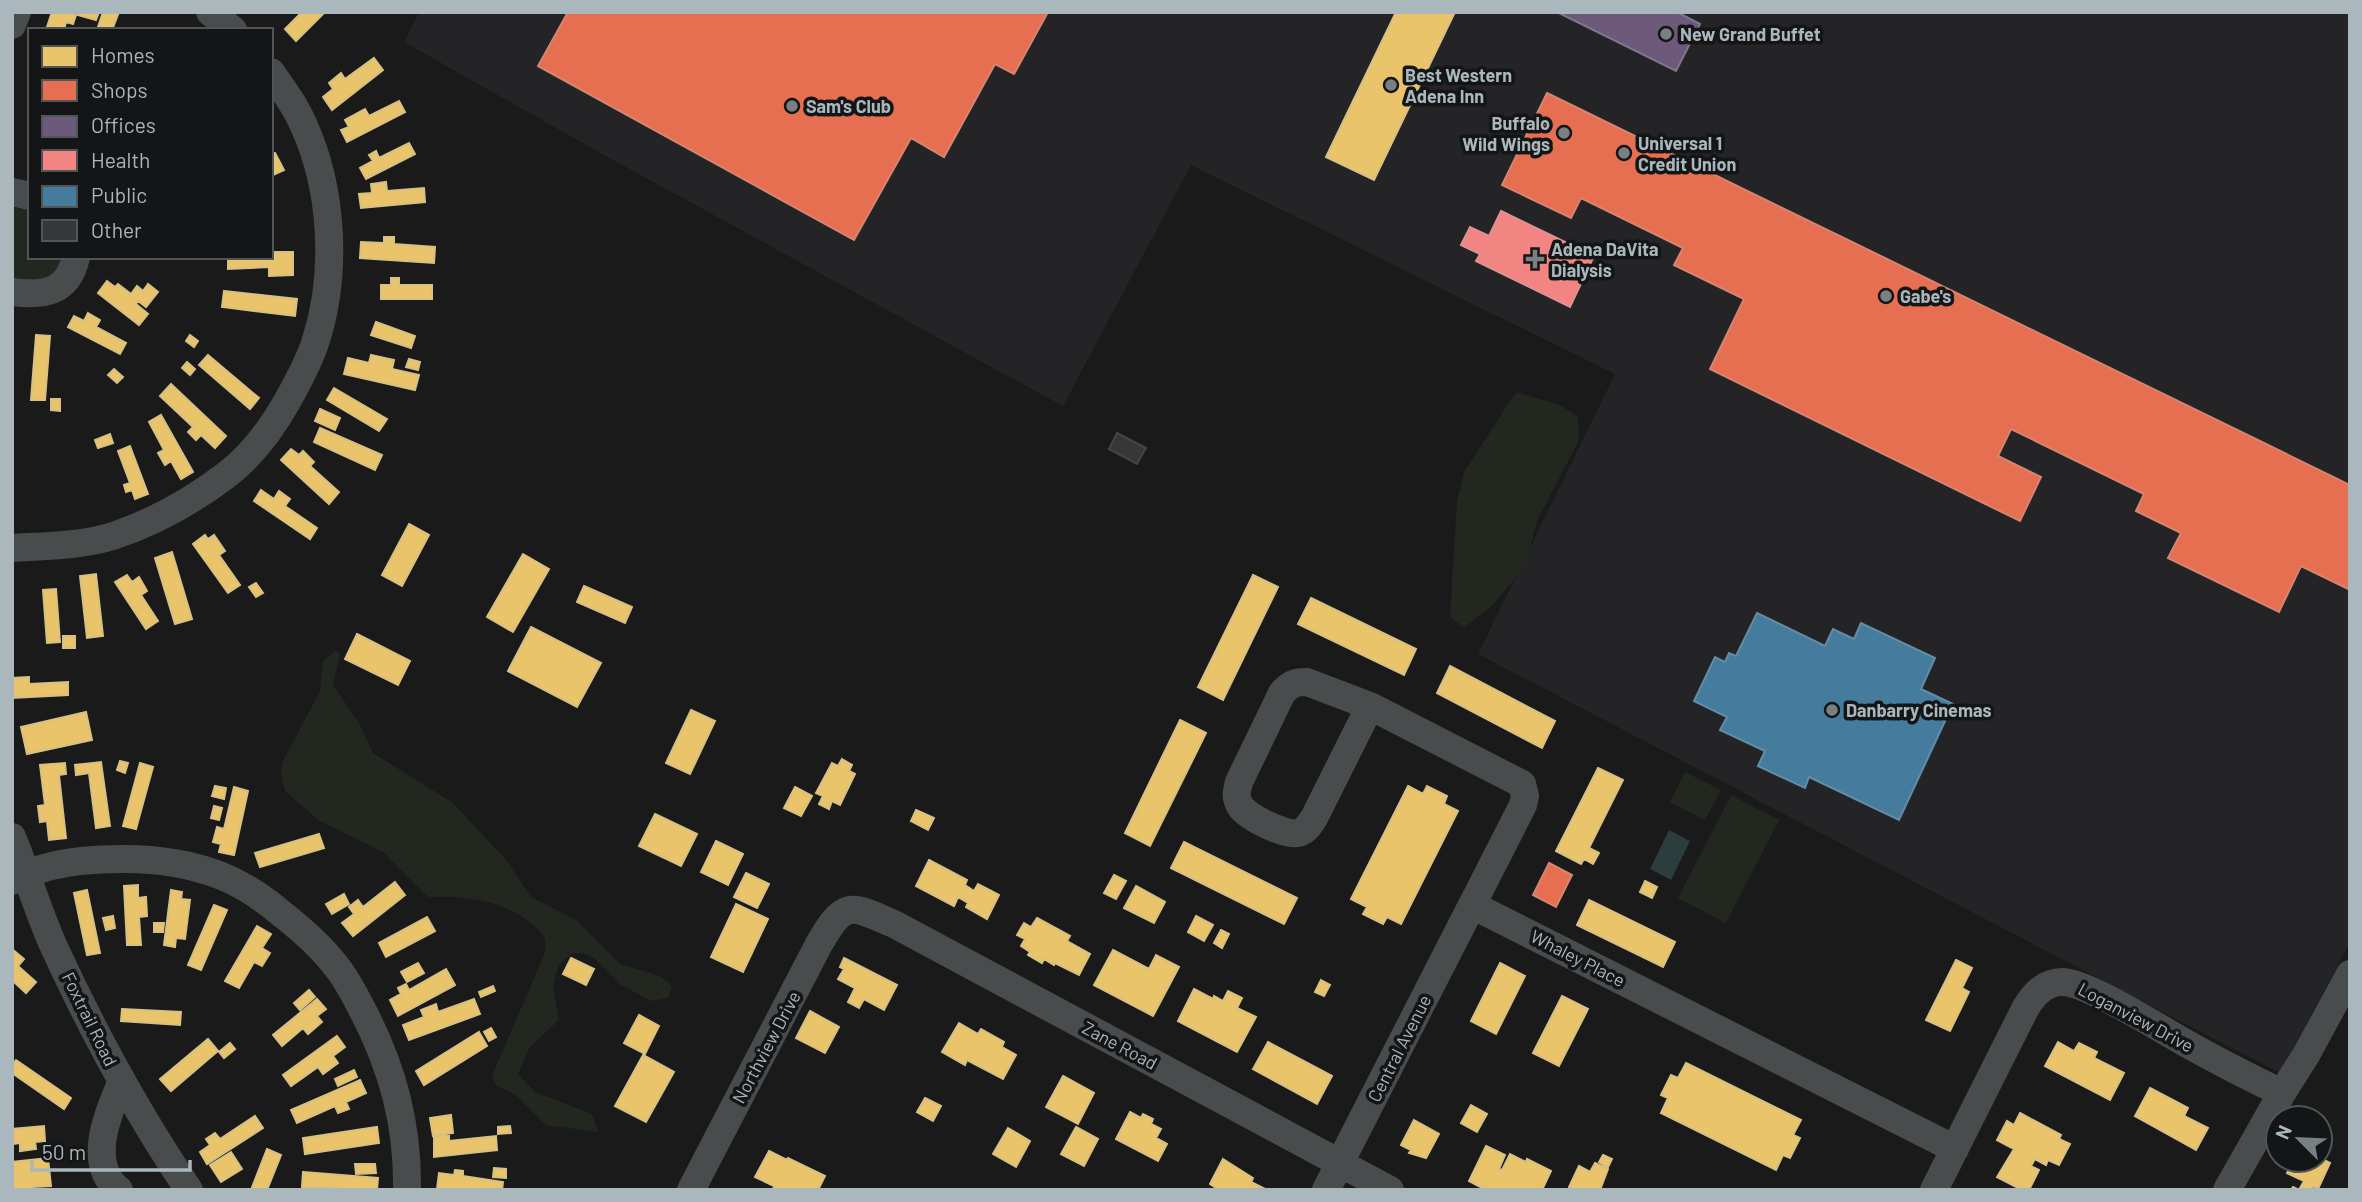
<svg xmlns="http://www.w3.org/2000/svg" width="2362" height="1202" font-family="Barlow,sans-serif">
  <rect width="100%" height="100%" fill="#1a1a1a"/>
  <!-- built -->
  <path fill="#242426" d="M419,12H2350V943L2280,1073L1478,654L1615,374L1191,165L1063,406L611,159L404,42Z"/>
  <!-- green -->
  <path fill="#22281f" d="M12,207L30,210V257H64C51,284 39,283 12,278Z
    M1516,392L1560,405L1578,417L1579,440L1537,521L1525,566L1494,604L1464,628L1450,617L1457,501L1464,472Z
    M335,651L340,653L333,685L359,723L373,753L453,803L507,861L531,897L576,920L620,964L660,976L672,986L668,998L651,1001L621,985L594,958L582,953H573L559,964L553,987L559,1020L529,1048L518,1074L535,1092L592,1114L598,1132L546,1125L517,1096L496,1085L492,1076L545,953C545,948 546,941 544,937C541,930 534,926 528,921C499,899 463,896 428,897L383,852L320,821L285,791L281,771L283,761L320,691L323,661Z
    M1685,772L1721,790L1705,820L1670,802Z
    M1731,795L1779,820L1726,923L1678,898Z"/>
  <!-- water -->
  <path fill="#2b3d3d" d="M1669,830L1690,841L1671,880L1650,869Z"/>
  <!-- homes -->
  <path fill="#e9c46a" stroke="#d6c083" stroke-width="2" d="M52,12H70L76,15L73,24L66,22L64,30H46Z
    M79,12H99L96,20L78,15Z
    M103,12H119L112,30H97Z
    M302,12H325L296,41L285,29Z
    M1396,12H1455L1374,180L1326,157Z
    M374,58L383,70L332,110L323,97L333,89L329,83L341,73L345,79Z
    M399,101L405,112L347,142L341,130L349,127L345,120L365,109L369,116Z
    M409,143L415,154L366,179L360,168L373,161L369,155L376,151L379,158Z
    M275,153L284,170L271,176V154Z
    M386,182L387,191L424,188L425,202L361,208L359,194L372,193L371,184Z
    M384,237H394V244L435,247L434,263L360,258L361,242L384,243Z
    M271,252H293V275L269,276V267L228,269V257H271Z
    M391,278H399V285H432V299H381V285H391Z
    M107,281L115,287L118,284L131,294L137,286L143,291L148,284L158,292L146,307L138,301L136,304L148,314L139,325L98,293Z
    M224,291L297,299L295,316L222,307Z
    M88,313L100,320L96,327L126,343L120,354L68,327L74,316L84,321Z
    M376,322L415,336L411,348L371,335Z
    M36,335L50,336L45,400H31Z
    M190,335L198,341L194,347L186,341Z
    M208,355L259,398L250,409L199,365Z
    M371,355L394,360L392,369L419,375L415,390L344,374L348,358L369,363Z
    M409,359L420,362L418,370L406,367Z
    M187,362L195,369L190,375L182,368Z
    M114,369L123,377L117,383L108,375Z
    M171,384L226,436L215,448L201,435L196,440L188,432L193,427L160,396Z
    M334,388L387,419L379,431L327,400Z
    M51,399H60V411L51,410Z
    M320,409L340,418L335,430L315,421Z
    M161,415L193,472L181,479L171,461L165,465L158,453L164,450L149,422Z
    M320,428L382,455L375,470L314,442Z
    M110,434L113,443L98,448L95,440Z
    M130,446L148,494L135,499L132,490L126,492L124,485L130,483L118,451Z
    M291,449L299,455L303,451L314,462L310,466L339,492L329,504L281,460Z
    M261,490L274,499L279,491L290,499L285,506L317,528L310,539L254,501Z
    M409,524L429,535L402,586L382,575Z
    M205,535L208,539L214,535L225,551L219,555L240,585L228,593L193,544Z
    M172,552L192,619L175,624L155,558Z
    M523,554L549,569L513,632L487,617Z
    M96,574L103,636L87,638L80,576Z
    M127,575L132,582L139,577L147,591L141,595L158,621L146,629L115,582Z
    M1253,575L1278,587L1223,700L1198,687Z
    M256,583L263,593L256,597L249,587Z
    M584,586L632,607L625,623L577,602Z
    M56,589L60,642L47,643L43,590Z
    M1311,598L1416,649L1404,675L1298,624Z
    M531,627L601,663L577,707L508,671Z
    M357,634L410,661L398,685L345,659Z
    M63,636H75V648H63Z
    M1450,666L1555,721L1542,748L1437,693Z
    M29,677V684L68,682V695L12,698V678Z
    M691,710L715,721L690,774L666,763Z
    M86,712L92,740L27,754L21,727Z
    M1180,720L1206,733L1150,846L1125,833Z
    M842,759L852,765L849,771L855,774L840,805L832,801L829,809L819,804L823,796L816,793L832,763L838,766Z
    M120,761L128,763L125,773L117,770Z
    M101,762L110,826L96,828L89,773L76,775L75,765Z
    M65,763L66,774L59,775L66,838L49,840L47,821L40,822L38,806L45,805L40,765Z
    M140,763L153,767L136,829L123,826Z
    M1598,768L1623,780L1589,848L1599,853L1593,864L1584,859L1581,864L1556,851Z
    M215,786L226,788L224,799L212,796Z
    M1408,786L1423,794L1427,786L1447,796L1444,804L1458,811L1401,924L1387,917L1383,924L1363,914L1367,907L1351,899Z
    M234,787L248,791L234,855L219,852L221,844L213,842L217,827L224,829Z
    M795,787L812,796L801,816L784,808Z
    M214,806L222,808L219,820L211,818Z
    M916,810L934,818L928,830L911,821Z
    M655,814L697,834L681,866L639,846Z
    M319,834L324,848L260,867L255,853Z
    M716,841L743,854L728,885L701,872Z
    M1184,842L1297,898L1284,924L1171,868Z
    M929,860L967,880L965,885L974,891L978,884L999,895L987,919L966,907L968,903L958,897L954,906L916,886Z
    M746,873L769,884L757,908L734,897Z
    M1114,875L1126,881L1116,899L1104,893Z
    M1645,881L1657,887L1652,898L1640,892Z
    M395,882L405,895L353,936L342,923L354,914L349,907L358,900L363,907Z
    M138,885V898L146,897L147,916L139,917L141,945H127L124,886Z
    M1136,886L1165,902L1154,923L1124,908Z
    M87,890L100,953L87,955L74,893Z
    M171,890L182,892L181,899L190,900L185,939L176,938L175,947L164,945Z
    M344,894L349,904L332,914L326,904Z
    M1589,900L1675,942L1663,967L1577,925Z
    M736,904L768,919L743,972L711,957Z
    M214,905L227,910L201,970L188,965Z
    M113,916L115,928L106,930L103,918Z
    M1196,916L1213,925L1204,941L1188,932Z
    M427,917L435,931L386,957L379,943Z
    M1037,918L1070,936L1067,941L1090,954L1079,975L1055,963L1054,965L1044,959L1042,963L1028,955L1030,952L1021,946L1025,939L1017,935L1024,923L1031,927Z
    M154,923H164L163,932H154Z
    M257,926L271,934L262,948L270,953L262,966L254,962L239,988L225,981Z
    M1221,930L1229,934L1222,948L1214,943Z
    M12,949L24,959L18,966L36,982L26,993L12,980Z
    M1113,950L1149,969L1156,955L1179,967L1153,1016L1094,985Z
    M571,958L594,969L586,985L563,974Z
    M844,958L897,985L884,1010L864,999L859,1008L848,1002L855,988L838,979L844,969L840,967Z
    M1956,960L1972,968L1962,988L1969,992L1950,1031L1926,1020Z
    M418,963L424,973L407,982L401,972Z
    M1500,963L1525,976L1496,1034L1471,1021Z
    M446,969L455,985L398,1016L390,1000L401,994L398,988L406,984L409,990Z
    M1321,980L1330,985L1324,996L1315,992Z
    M493,986L495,991L481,997L479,992Z
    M1194,989L1213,999L1214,996L1223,1001L1228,991L1242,998L1237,1008L1256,1017L1237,1052L1178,1021Z
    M309,990L315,997L300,1010L294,1003Z
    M1562,996L1588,1009L1559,1066L1533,1053Z
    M317,999L326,1009L317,1016L322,1022L308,1034L303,1028L282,1046L273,1035Z
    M474,999L480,1014L409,1040L403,1025L424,1017L421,1010L436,1004L438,1012Z
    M122,1009L181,1012L180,1025L121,1021Z
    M810,1011L839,1027L825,1053L796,1038Z
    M639,1015L659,1026L645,1054L624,1043Z
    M959,1023L978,1034L981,1029L1004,1042L1002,1047L1016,1055L1003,1079L967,1060L965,1065L942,1052Z
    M491,1028L496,1037L489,1041L484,1032Z
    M479,1032L487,1046L424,1085L416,1071Z
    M337,1036L345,1047L333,1056L338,1063L323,1074L318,1067L291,1086L283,1075Z
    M208,1039L218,1051L171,1091L160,1079Z
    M1268,1042L1332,1076L1317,1104L1253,1069Z
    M2058,1042L2074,1051L2079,1043L2097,1052L2094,1058L2124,1073L2110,1100L2045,1066Z
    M230,1043L235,1049L224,1058L219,1052Z
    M643,1055L674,1072L646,1122L615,1106Z
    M16,1060L71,1098L64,1109L12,1073V1065Z
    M1686,1063L1801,1120L1793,1135L1800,1138L1790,1158L1783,1155L1776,1170L1661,1113L1668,1098L1661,1095L1671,1075L1678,1078Z
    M354,1070L357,1077L338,1086L335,1079Z
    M1063,1076L1094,1093L1078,1124L1046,1107Z
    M360,1080L366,1093L346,1102L349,1109L338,1113L335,1106L297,1123L291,1110Z
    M2150,1088L2188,1108L2184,1116L2208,1128L2196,1150L2135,1116Z
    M925,1098L941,1106L933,1121L917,1112Z
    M1471,1105L1487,1114L1477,1132L1461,1123Z
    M1130,1112L1141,1118L1143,1114L1153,1119L1151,1124L1161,1129L1156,1138L1167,1144L1158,1161L1116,1139Z
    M2020,1113L2061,1135L2059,1139L2070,1144L2059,1165L2048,1160L2046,1165L2035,1159L2031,1166L2039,1170L2029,1190H2022L1997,1177L2014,1149L1997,1140L2007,1121L2014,1125Z
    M451,1115L453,1133L433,1136L430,1118Z
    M255,1116L263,1128L207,1164L200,1152L210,1145L206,1139L215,1133L220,1139Z
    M1414,1120L1439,1134L1426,1158L1409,1153L1411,1150L1401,1145Z
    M44,1126L45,1141L35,1142L36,1149L20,1151V1143L12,1144V1129Z
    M510,1126L511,1133L498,1134V1127Z
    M377,1127L379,1143L305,1154L303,1138Z
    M1076,1127L1098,1139L1084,1166L1061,1154Z
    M1008,1128L1030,1141L1016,1167L993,1154Z
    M449,1135V1141L496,1136L497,1150L434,1157V1137Z
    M1486,1146L1505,1155L1499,1169L1502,1170L1510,1154L1526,1162L1527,1159L1551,1171L1542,1190H1486L1469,1181Z
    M267,1149L281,1155L267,1190H251Z
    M769,1151L787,1160L788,1158L825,1176L818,1190H773L774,1186L755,1177Z
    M231,1152L242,1169L221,1182L210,1165Z
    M1603,1155L1612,1159L1608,1167L1599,1162Z
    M48,1158L51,1186L32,1187V1190H12V1162Z
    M2320,1158L2330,1163L2318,1189L2313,1186L2311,1190H2291L2293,1187L2299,1190L2304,1181L2287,1173L2294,1160H2320Z
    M1223,1159L1253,1178L1251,1182L1267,1190H1219L1210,1184Z
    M1595,1163L1608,1169L1600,1190H1574L1569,1187L1579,1166L1590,1172Z
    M355,1164H375L376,1173L356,1174Z
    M494,1168L506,1169V1178L493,1177Z
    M455,1170L463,1171V1176L503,1182L502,1190L437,1189L439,1173L454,1175Z
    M303,1172L378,1178L377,1190L302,1187Z"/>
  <!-- shops -->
  <path fill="#e76f51" stroke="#d58571" stroke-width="2" d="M568,12H1048L1014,74L995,64L944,157L911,138L854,240L538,66Z
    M1547,93L2350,485V590L2301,566L2279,612L2168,558L2181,533L2136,511L2144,494L2011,429L1998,456L2041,477L2020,521L1710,369L1744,299L1674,265L1683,248L1581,198L1571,218L1502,185Z
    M1549,863L1572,875L1556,907L1533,895Z"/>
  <!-- offices -->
  <path fill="#6d597a" stroke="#7f758e" stroke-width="2" d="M1557,12H1677L1700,24L1676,71Z"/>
  <!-- health -->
  <path fill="#f28482" stroke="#dc9393" stroke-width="2" d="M1501,211L1594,256L1570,307L1476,261L1480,254L1461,245L1470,227L1489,236Z"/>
  <!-- public -->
  <path fill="#457b9d" stroke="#638da6" stroke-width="2" d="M1757,613L1825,646L1833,629L1854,639L1861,623L1935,658L1921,689L1953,704L1899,820L1809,777L1805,788L1758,766L1765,751L1720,730L1727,717L1694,701L1715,657L1725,662L1729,653L1736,656Z"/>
  <!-- building -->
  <path fill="#363738" stroke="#434546" stroke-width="2" d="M1117,433L1146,448L1137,464L1109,449Z"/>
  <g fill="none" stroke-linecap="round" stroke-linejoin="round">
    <!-- minor -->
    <path stroke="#484c4d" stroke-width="28" d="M210,12L233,30
      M12,25L17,12
      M12,192L30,196
      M12,292C44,296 68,293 76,257
      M12,548C45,546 81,546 113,536C152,523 192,501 225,476C252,456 273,427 289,398C299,380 310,360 316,340C337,274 333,190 304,126C296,107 283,89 271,72
      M1370,706L1314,818C1310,824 1306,831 1298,833C1285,836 1244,816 1239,804C1235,796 1237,790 1239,782L1282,693C1290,684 1295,682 1307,682L1370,706L1522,784L1525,796L1523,805L1472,905L1955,1149
      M12,837C27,873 38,912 54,947C93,1032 137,1113 189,1190
      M12,881C47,862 86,859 125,859C157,859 190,864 219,875C243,884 263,898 282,914C301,929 321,946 336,966C347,979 355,996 363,1011C393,1069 408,1125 407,1190
      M119,1190C86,1164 108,1113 121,1083
      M691,1190L819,944C845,899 850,905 894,924L1390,1190
      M1326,1190L1472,905
      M1934,1190L2025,1009C2033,995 2044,982 2062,982C2086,981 2165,1032 2191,1046C2221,1063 2251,1078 2282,1093
      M2227,1190L2282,1093L2306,1055L2350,974"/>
  </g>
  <!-- markers -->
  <g fill="#788083" stroke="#141516" stroke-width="2.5">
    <circle cx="1666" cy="34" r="7"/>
    <circle cx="1391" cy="85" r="7"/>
    <circle cx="792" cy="106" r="7"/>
    <circle cx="1564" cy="133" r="7"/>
    <circle cx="1624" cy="153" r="7"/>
    <path d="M1531.5 248.5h7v7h7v7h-7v7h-7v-7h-7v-7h7z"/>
    <circle cx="1886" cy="296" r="7"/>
    <circle cx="1832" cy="710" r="7"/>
  </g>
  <g text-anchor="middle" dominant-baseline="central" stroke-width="7" stroke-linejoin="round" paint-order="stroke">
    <!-- poi labels -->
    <g font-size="18" font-weight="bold" fill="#aab7bc" stroke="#141516" text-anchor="start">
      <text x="1680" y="34">New Grand Buffet</text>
      <text x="1405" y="75">Best Western<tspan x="1405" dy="21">Adena Inn</tspan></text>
      <text x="806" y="106">Sam's Club</text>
      <text x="1550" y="123" text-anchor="end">Buffalo<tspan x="1550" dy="21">Wild Wings</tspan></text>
      <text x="1638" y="143">Universal 1<tspan x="1638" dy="21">Credit Union</tspan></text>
      <text x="1551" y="249">Adena DaVita<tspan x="1551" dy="21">Dialysis</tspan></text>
      <text x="1900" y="296">Gabe's</text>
      <text x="1846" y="710">Danbarry Cinemas</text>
    </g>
    <!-- street labels -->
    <g font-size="18" fill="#aab7bc" stroke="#141516">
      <text transform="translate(1578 958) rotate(27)">Whaley Place</text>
      <text transform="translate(2136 1017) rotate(28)">Loganview Drive</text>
      <text transform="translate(90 1019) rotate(64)">Foxtrail Road</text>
      <text transform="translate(1120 1045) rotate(28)">Zane Road</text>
      <text transform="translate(766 1047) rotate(-62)">Northview Drive</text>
      <text transform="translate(1399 1048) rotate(-63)">Central Avenue</text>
    </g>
  </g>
  <!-- border -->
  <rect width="2362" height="1202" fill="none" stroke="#aab7bc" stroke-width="28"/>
  <!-- legend -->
  <rect x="28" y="28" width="245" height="231" fill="#141516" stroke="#505658" stroke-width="2"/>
  <rect x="42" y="46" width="35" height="21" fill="#e9c46a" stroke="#505658" stroke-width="2"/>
  <text x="91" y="63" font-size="21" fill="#aab7bc">Homes</text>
  <rect x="42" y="80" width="35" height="21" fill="#e76f51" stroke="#505658" stroke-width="2"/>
  <text x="91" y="98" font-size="21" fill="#aab7bc">Shops</text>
  <rect x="42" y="116" width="35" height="21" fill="#6d597a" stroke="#505658" stroke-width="2"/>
  <text x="91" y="133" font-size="21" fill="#aab7bc">Offices</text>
  <rect x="42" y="150" width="35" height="21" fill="#f28482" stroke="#505658" stroke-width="2"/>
  <text x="91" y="168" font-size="21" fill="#aab7bc">Health</text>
  <rect x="42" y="186" width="35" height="21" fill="#457b9d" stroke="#505658" stroke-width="2"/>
  <text x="91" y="203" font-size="21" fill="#aab7bc">Public</text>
  <rect x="42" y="220" width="35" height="21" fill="#363738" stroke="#505658" stroke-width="2"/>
  <text x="91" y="238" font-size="21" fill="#aab7bc">Other</text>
  <!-- north arrow -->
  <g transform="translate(2299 1139) rotate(294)"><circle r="33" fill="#141516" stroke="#505658" stroke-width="2"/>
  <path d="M0-5L12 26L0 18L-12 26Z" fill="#788083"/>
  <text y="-10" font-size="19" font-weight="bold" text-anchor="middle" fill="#aab7bc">N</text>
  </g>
  <!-- scale -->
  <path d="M32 1160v10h158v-10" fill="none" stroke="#aab7bc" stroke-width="3.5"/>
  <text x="42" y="1160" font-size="21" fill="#aab7bc" stroke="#141516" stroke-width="5" paint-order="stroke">50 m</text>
</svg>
